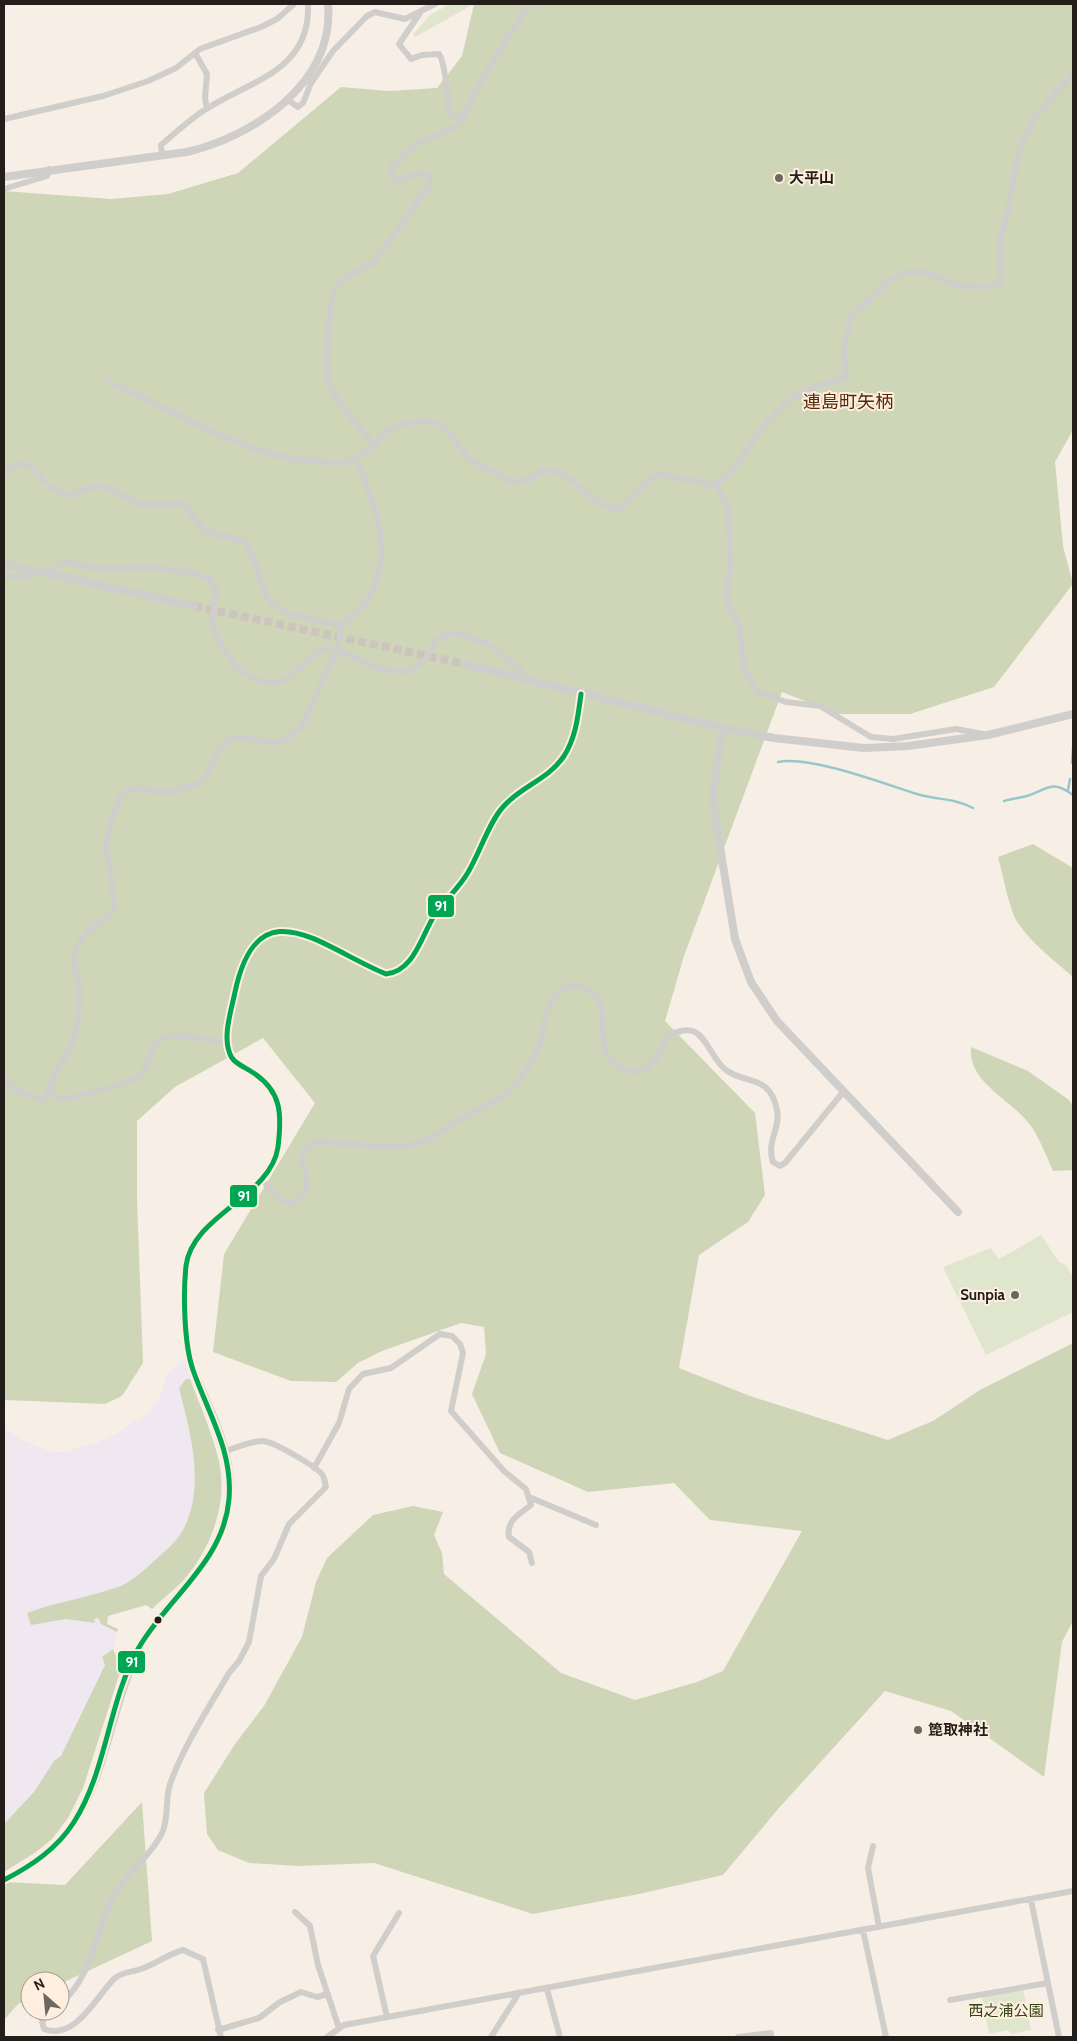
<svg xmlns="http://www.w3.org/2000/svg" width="1077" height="2041" font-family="Cabin,'Noto Sans JP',sans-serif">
  <rect width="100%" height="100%" fill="#f7eee6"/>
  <!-- education -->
  <path fill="#f0e8f0" d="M185,1360L220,1463L222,1496L210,1540L187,1576L159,1604L152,1609L146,1605L108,1616L107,1624L118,1629L113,1649L121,1669L83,1788L68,1818L52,1839L18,1864L4,1867V1429L25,1441L51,1452H65L98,1442L120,1432L136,1419L139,1421L150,1411L160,1397L166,1377L178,1363Z"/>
  <!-- green -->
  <path fill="#e0e6ce" d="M450,4L472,5L415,37L413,34L430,15Z
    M1041,1235L1059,1262L1066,1265L1073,1278V1312L986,1355L943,1267L991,1248L999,1259Z
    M1023,1989L1031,2030L1011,2034L1008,2030L989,2034L982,1997Z"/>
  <!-- forest -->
  <path fill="#ced6b7" d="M474,4H1073V430L1055,462L1063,546L1073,584L994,687L910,714H838L782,692L684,956L665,1021L755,1113L765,1195L748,1222L699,1255L679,1368L750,1396L888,1440L933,1421L980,1390L1073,1343V1621L1062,1642L1044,1777L951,1711L885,1691L778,1809L723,1875L639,1894L533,1914L374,1863L299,1866L249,1863L218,1850L207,1834L204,1793L235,1744L264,1706L302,1637L316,1582L327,1558L373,1515L413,1506L443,1512L434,1535L442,1553L444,1574L561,1673L635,1700L697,1682L723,1671L802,1531L710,1520L674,1483L588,1492L500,1453L472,1394L486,1354L484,1327L461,1323L382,1351L358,1363L336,1382L291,1381L213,1352L224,1254L315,1103L263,1038L175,1087L137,1121V1200L143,1363L122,1396L105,1404L4,1400V191L111,199L168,194L238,173L341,87L389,91L437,88L462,56Z
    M1033,844L1073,868V977C1055,961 1032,944 1018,923C1009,910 1003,874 998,857Z
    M971,1047L1028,1071L1069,1100L1073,1106V1170L1053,1171C1047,1157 1041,1142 1033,1129C1016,1101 967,1084 971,1047Z
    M186,1379H190C200,1406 213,1434 219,1462C228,1501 212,1546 187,1576C177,1589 162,1598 152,1609L146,1605L108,1616L107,1624L118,1629L117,1632L101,1624L98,1618L94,1619L95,1623L66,1619L31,1625L27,1613C56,1602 86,1598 115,1588C129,1584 142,1572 152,1563C164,1552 179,1540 185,1526C205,1484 190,1431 179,1388Z
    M113,1649L121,1669L83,1788L68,1818L52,1839L36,1852L4,1872V1824L34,1792L54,1761L61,1756L105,1665L102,1657Z
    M142,1802L152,1941L60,1984V1981H30V1998L18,2004L4,2020V1882L65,1885Z"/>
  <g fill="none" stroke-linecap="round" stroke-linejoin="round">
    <!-- stream -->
    <path stroke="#98c7cb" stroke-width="2.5" d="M778,762C809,755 885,784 917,794C936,800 955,798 973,808
      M1072,763L1073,748
      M1068,790L1070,779
      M1004,801C1011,799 1019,798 1027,796C1048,789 1052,779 1073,795"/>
    <!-- tertiary-tunnel -->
    <path stroke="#cdc4bd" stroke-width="8" stroke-dasharray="8 4" stroke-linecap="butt" d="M194,606L465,664"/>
    <!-- minor -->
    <path stroke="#d0cecb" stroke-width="6" d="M420,13L399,44L411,59L422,55L439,54C446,64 448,102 449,115L464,116
      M195,53L207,74L205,98L207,109
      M288,100L298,107L303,103L311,83L333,51L367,16L375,12L405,19L435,4
      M4,119L103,96L148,81L176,68L200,49L261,27L277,19L294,4
      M162,155L161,145C175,133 188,121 203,111C248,81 311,72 308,4
      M4,189L47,176L49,169
      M109,382L216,434L268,453L293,459L339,463L355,459L374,445L386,431L404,423L431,421L440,424L448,432L469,459L514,482L529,480L544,470C552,470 558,472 566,476C580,484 604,516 621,507C636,499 643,481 660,474L714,485L730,473L767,422L791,398L819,385L846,378L844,347L851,317L891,279L905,273L917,272L929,273L955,285L990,287L1000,283C1001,268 999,251 1001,237C1004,223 1009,209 1011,195C1019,138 1030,115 1073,76
      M374,445L335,397L327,380V342L332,297L336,286L344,278L374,262L429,186L430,175L419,173L397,182L391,175L392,165L417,143L456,127L464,116L479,84L529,4
      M4,470L25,463C38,471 47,487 60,493C72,498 82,489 93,487C111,484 124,499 139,504C150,507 171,502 185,505L204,531L244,541L250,549L266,597L275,606L286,613L341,626L338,649L301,727L285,741L271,743L248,738H230L218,752L209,772L199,783L169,793L136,788L122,794L111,820L106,845L115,909C103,920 81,934 76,950C71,963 78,977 79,991C80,1008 77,1032 70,1047C66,1056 59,1065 55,1074C50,1085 51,1092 42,1100L16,1090L4,1078
      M714,485L723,495L729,513L730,570L726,590L730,609L740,628L744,669L758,692L786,702L820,706L871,737L893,739L956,729L983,734
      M45,573L66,562L96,568L123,569L150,567L197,574L210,580L216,591L212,625L222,647L235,665L249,677L266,683L282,682L323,649H338L376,668L410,672L426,659L435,642L443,635L455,633L487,643L520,669L524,680
      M4,577H26L32,571
      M341,626C348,616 359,612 366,602C396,558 376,503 355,459
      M50,1093L59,1099C76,1097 133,1085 143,1072C151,1061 151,1043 165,1037C173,1033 215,1040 226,1042
      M261,1179L281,1200L291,1204C310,1193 311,1180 301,1161L304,1151L311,1142C340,1141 369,1148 398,1147C426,1146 446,1127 469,1114C481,1108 495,1102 506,1094C518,1083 530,1065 537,1051C545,1033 543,1001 562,989C568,985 578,985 584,988C611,999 599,1030 605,1052C607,1058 615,1065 621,1068C649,1082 658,1054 669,1035C678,1032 686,1028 695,1032C708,1039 713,1061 726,1070C746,1085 770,1074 777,1110C781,1128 766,1141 773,1162L780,1166L785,1163L844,1091
      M192,1368L186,1341V1263L193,1244L208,1227L261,1179L276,1157L280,1116L276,1094L263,1079L233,1060L226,1042L237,985L254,943L270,932L286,931L305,935L386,974C414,971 421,937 434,916C444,901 458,889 467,874C479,855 489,822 503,807C521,786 548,780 564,756C576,737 578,716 581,694
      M314,1468L339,1423L349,1389L363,1374L391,1368L440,1334L452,1336L460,1344L463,1353L451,1411L504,1471L526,1489L531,1505C520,1514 506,1520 509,1537L529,1552L532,1563
      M529,1497L596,1525
      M873,1846L868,1868L879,1927
      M1031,1900L1059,2037
      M295,1912L310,1926L318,1965L339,2028
      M863,1930L886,2037
      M547,1989L560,2037
      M950,2000L1048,1983
      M60,2004C93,1976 94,1936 112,1900C124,1874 150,1858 162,1833C169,1819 165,1799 170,1784C184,1745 208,1709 229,1673L239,1661L249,1642L261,1576L274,1559L289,1524L326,1487C325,1484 325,1479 323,1476C320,1468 272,1441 263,1441C251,1441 237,1447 226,1451
      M50,2011L42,2022L44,2029C76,2041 97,1995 115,1978C122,1972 133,1972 141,1969C156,1964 168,1954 183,1950L203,1959L221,2037
      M387,2017L373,1956L399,1913
      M218,2030L259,2018L280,2002L301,1992L317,1997L328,1994
      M327,2037L344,2025L1073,1891
      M491,2037L519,1993
      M738,2037L771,2033V2037"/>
    <!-- tertiary -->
    <path stroke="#d0cecb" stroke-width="8" d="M4,177L187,152C254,136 335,83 328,4
      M4,564L194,606
      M465,664L723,728L774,738L864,748L908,746L988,735L1073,714
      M723,728L713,791L715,816L735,939L751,982L777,1021L958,1212
      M4,1880C31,1866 56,1849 73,1824C102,1781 109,1726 127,1678C130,1669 133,1659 137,1650C167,1597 220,1566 229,1501C235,1455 210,1409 192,1368"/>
    <defs>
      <path id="bus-1" d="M4,1880C31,1866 57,1849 74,1822C107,1770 108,1703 138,1649C167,1598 224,1562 229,1499C233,1451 208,1413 193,1370C184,1344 183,1294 186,1266C192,1215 271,1197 278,1147C282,1114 282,1091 252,1072C246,1068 236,1064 232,1058C221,1040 231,1012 235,992C258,884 322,948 386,974C414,971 421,937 434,916C444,901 458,889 467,874C479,855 489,822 503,807C521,786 548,780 564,756C576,737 578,716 581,694"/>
    </defs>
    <!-- bus-1 casing -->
    <use href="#bus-1" stroke="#feeedf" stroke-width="9"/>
    <!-- bus-1 -->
    <use href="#bus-1" stroke="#00a651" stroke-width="5"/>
  </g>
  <!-- markers -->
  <g fill="#6d6761" stroke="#feeedf" stroke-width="2">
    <circle cx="779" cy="178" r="5"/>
    <circle cx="1015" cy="1295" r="5"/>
    <circle cx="918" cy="1730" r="5"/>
  </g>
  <circle fill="#231e19" stroke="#feeedf" stroke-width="2" cx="158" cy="1620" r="4.5"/>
  <g text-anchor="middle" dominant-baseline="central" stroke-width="4" stroke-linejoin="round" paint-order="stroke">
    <!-- poi labels -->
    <g font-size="15" font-weight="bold" fill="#231e19" stroke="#feeedf" text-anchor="start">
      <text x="789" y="178">大平山</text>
      <text x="1005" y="1295" text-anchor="end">Sunpia</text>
      <text x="928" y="1730">箆取神社</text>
    </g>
    <!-- park labels -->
    <g font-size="15" fill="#30450f" stroke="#feeedf">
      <text x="1006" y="2011">西之浦公園</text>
    </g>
    <!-- quarter labels -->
    <g font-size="18" fill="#552904" stroke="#feeedf">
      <text x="848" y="402">連島町矢柄</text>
    </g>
  </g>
  <g stroke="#feeedf" stroke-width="2">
    <rect x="427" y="894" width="28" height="24" rx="5" fill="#00a651"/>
    <rect x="229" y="1184" width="29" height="24" rx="5" fill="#00a651"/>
    <rect x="117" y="1650" width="29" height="24" rx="5" fill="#00a651"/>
  </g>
  <g font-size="14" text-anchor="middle" font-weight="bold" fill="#fff">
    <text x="441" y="911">91</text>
    <text x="244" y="1201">91</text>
    <text x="132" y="1667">91</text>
  </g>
  <!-- border -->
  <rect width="1077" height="2041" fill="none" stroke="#231e19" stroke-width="10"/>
  <!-- north arrow -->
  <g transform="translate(45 1996) rotate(333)"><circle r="24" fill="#feeedf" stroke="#a69b90"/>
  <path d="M0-4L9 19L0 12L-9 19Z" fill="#6d6761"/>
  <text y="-8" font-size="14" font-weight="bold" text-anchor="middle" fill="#231e19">N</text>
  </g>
</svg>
